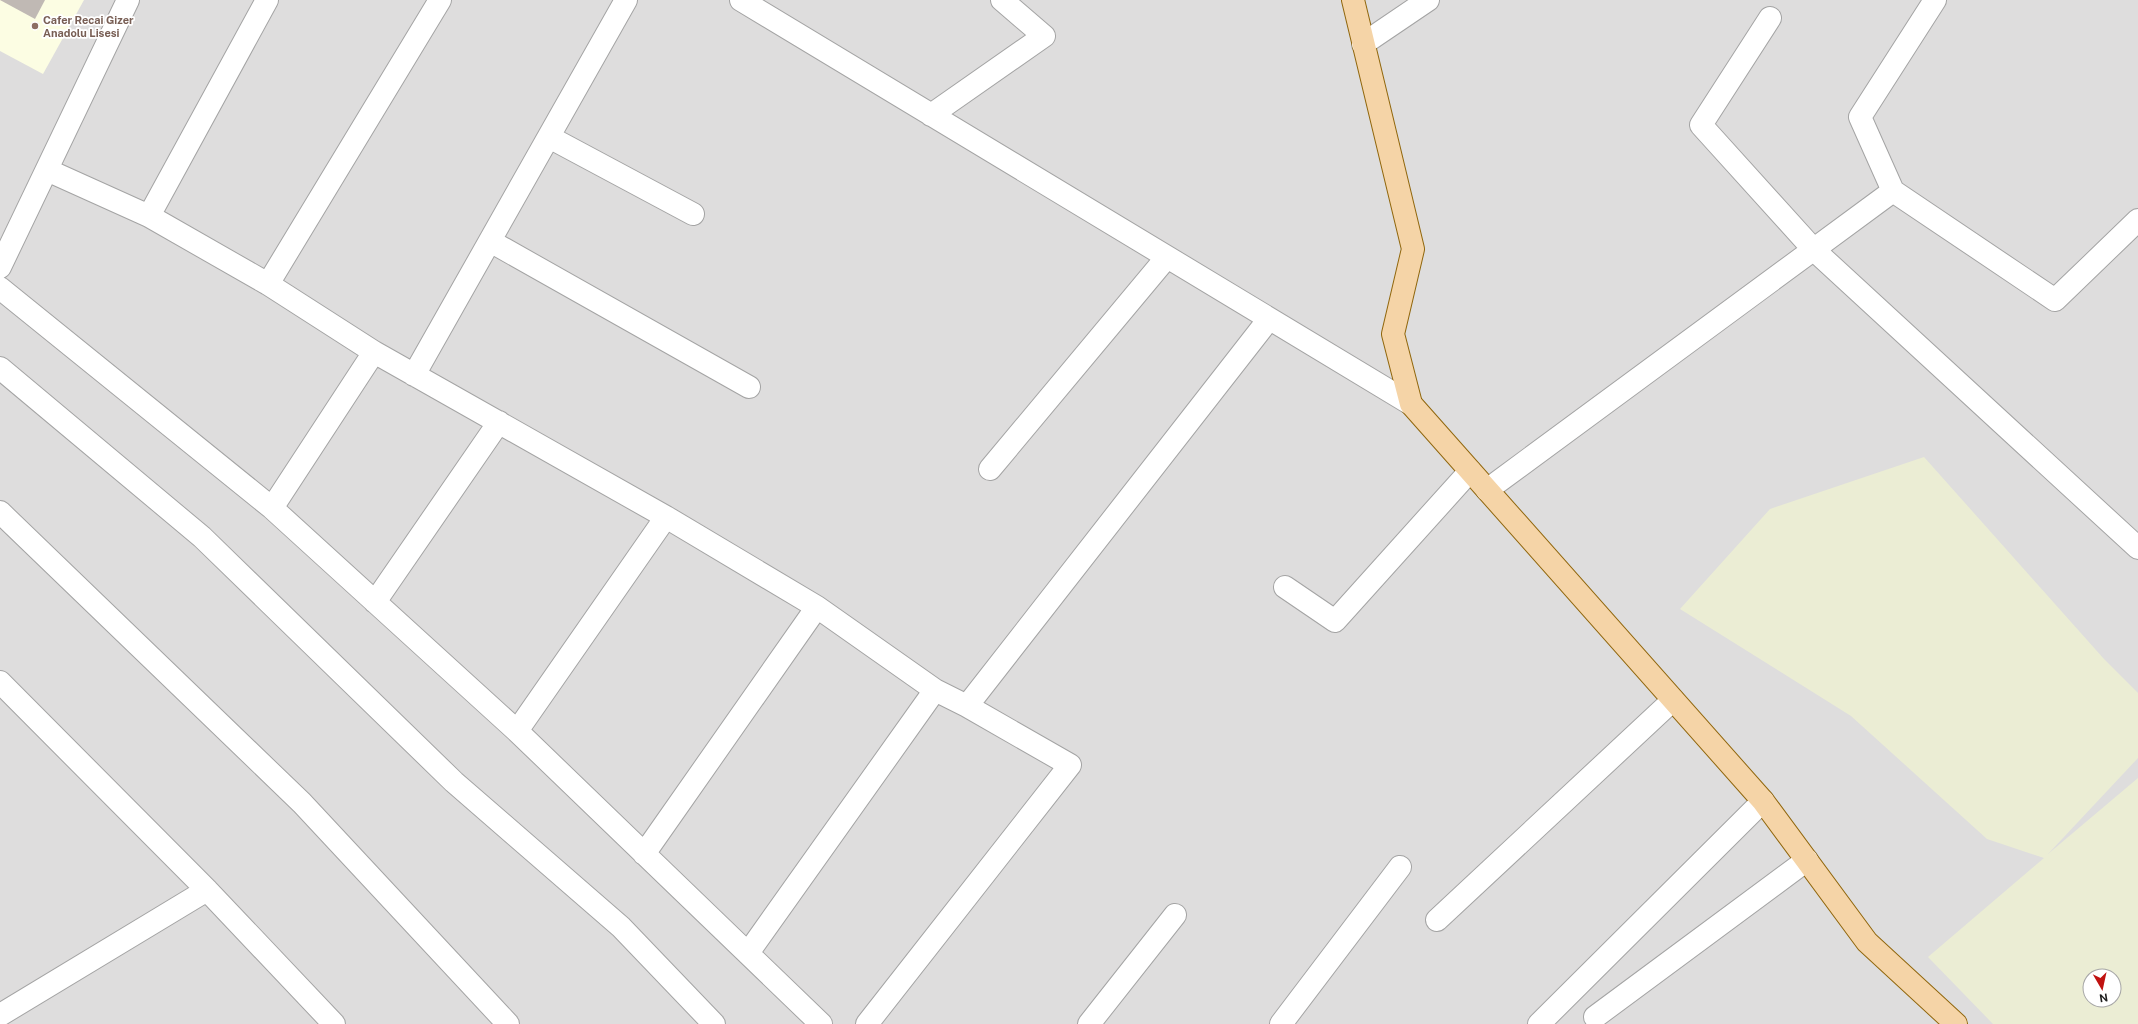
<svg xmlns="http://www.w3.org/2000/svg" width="2138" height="1024" font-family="'Public Sans',sans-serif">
  <rect width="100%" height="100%" fill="#f0ede7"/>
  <!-- residential -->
  <path fill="#dedddd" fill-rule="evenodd" d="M0,0H2138V1024H0ZM2090,976H2114V1000H2090Z"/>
  <!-- education -->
  <path fill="#fcfde3" d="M0,0H84L43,74L0,51Z"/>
  <!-- farmland -->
  <path fill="#ebedd4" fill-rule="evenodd" d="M1924,457L2104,659L2138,693V758L2048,854L2138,778V1024H1993L1928,957L2044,858L1987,839L1851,716L1680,609L1770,509ZM2090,976H2114V1000H2090Z"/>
  <!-- building -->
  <path fill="#c0b9b4" d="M0,0H45L35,19Z"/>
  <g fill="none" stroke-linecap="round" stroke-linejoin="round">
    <defs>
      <path id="minor" d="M741,0L1411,404
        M1935,0L1860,117L1893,191L2055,300L2138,220
        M1770,18L1701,125L1814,250L2138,548
        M1363,44L1428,0
        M931,115L1044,36L1002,0
        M549,137L693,214
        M47,170L149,216L268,284L374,352L666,517L817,607L935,690L967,706L1070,765L867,1024
        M149,216L267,0
        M490,241L749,387
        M0,267L128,0
        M268,284L440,0
        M0,288L272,508L517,731L821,1024
        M0,368L202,537L454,782L621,927L714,1024
        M414,375L626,0
        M990,469L1167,257
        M1487,490L1893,191
        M272,508L374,352
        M0,512L302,803L508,1024
        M1285,587L1335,621L1470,471
        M375,602L499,422
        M0,682L207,890L334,1024
        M967,706L1269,319
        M517,731L666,517
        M644,854L817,607
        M1437,920L1673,700
        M748,953L935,690
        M0,1015L207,890
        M1595,1017L1807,860
        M1089,1024L1175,915
        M1281,1024L1400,867
        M1539,1024L1763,801"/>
      <path id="major" d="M1353,0L1413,249L1393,334L1411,404L1763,801L1867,942L1956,1024"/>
    </defs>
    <!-- minor casing -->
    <use href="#minor" stroke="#a4a4a4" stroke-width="24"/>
    <!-- major casing -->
    <use href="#major" stroke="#90660c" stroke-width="24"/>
    <!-- minor -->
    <use href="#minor" stroke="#fff" stroke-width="22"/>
    <!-- major -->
    <use href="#major" stroke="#f5d4a7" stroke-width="22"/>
  </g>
  <!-- markers -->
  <circle fill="#8d6e63" stroke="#fff" stroke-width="1.5" cx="35" cy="26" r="4"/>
  <g text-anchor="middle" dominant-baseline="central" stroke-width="3.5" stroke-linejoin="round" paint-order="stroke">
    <!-- education labels -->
    <g font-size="11" font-weight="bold" fill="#785e54" stroke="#fff" text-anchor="start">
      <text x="43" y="20">Cafer Recai Gizer<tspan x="43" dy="13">Anadolu Lisesi</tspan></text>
    </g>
  </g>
  <!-- north arrow -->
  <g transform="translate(2102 988) rotate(171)"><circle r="19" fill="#ffffff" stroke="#a6a6a6"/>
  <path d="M0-3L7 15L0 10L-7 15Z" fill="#c01210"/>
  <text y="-6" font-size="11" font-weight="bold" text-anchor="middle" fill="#202020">N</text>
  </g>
</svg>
